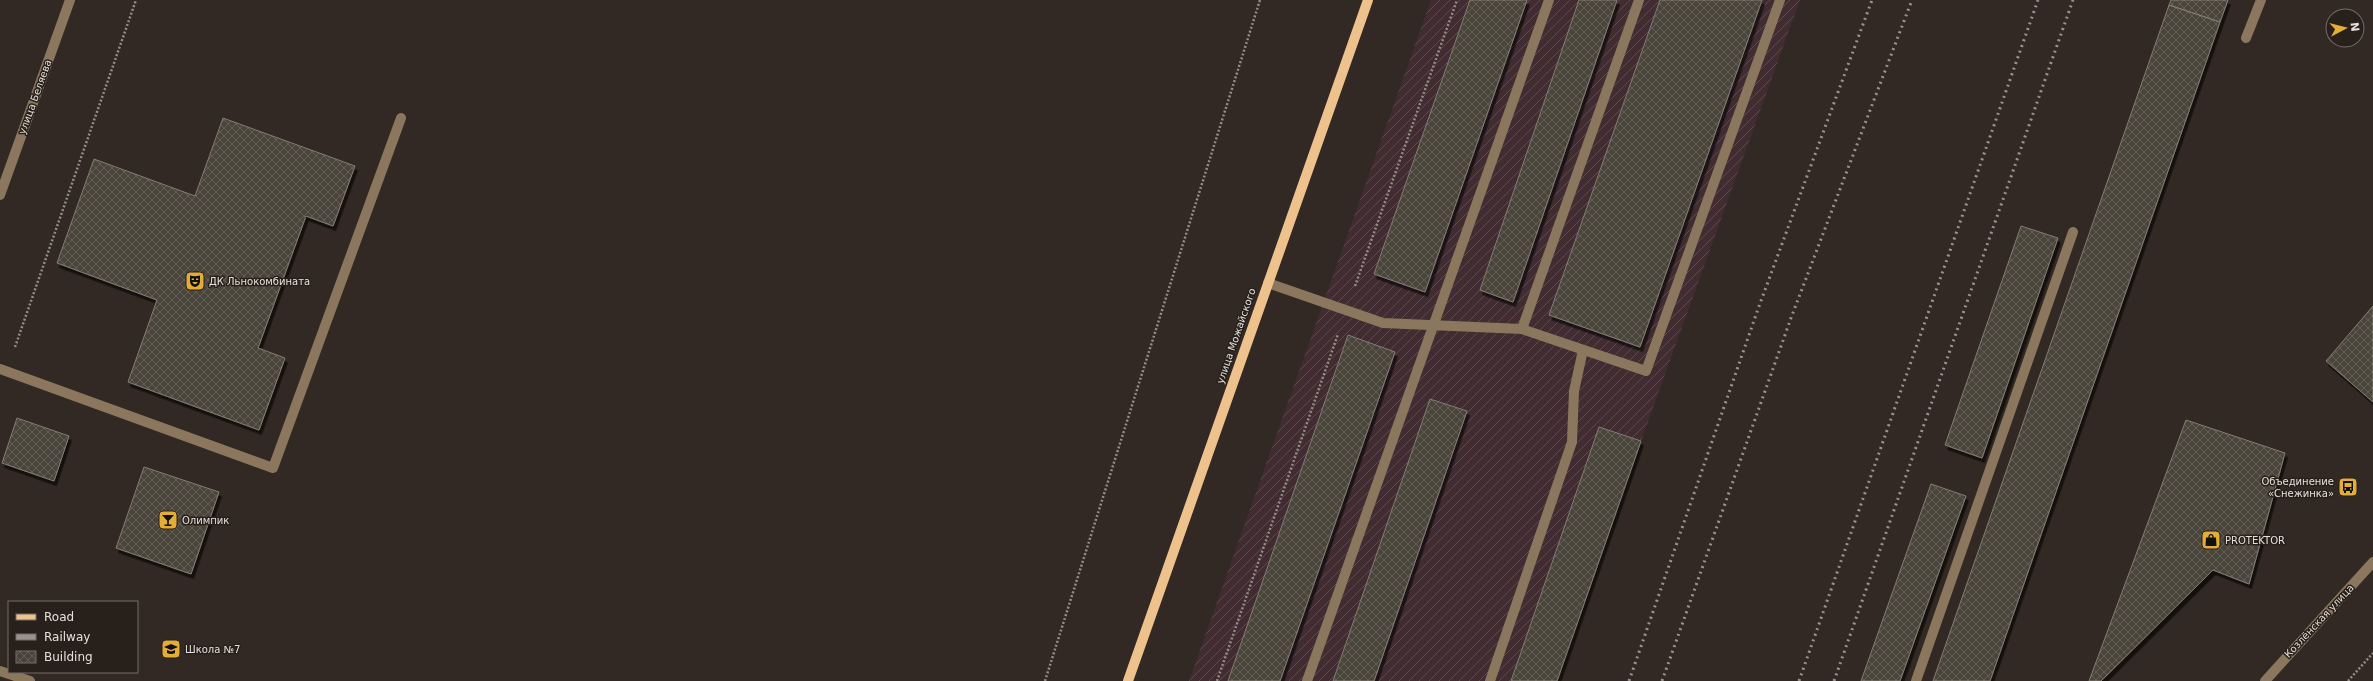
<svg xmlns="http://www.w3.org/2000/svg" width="2373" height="681" font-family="'DejaVu Sans',sans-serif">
  <defs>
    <pattern id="industrial-furrows" width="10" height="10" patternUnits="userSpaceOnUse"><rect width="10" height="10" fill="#402c31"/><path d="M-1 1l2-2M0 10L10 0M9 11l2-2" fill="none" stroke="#5b4a4e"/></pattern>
    <pattern id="building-cross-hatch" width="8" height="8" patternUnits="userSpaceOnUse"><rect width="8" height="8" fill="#49443b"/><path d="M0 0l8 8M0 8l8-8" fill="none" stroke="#635f57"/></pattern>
    <filter id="shadow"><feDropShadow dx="2.5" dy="4.5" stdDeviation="0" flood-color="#0009"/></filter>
  </defs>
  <rect width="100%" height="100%" fill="#322924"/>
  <!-- industrial -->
  <path fill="url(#industrial-furrows)" d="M1431,0H1800L1641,441L1557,681H1189Z"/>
  <!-- building -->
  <path fill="url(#building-cross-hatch)" stroke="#837d74" filter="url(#shadow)" d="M1470,0H1527L1425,292L1374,274Z
    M1579,0H1617L1513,302L1480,290Z
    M1660,0H1762L1640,347L1549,315Z
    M2171,0H2228L2220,22L2169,5Z
    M2169,5L2220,22L1990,681H1933Z
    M223,118L355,166L333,226L306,216L258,348L285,358L259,430L128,382L157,300L57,263L94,159L195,196Z
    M2021,226L2058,238L1982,458L1945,445Z
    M2373,306V402L2326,361Z
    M1348,335L1395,352L1280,681H1228Z
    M1430,399L1467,411L1374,681H1333Z
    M17,418L69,436L54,481L2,463Z
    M2186,420L2285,453L2249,584L2213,570L2101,681H2089Z
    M1599,427L1641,441L1557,681H1511Z
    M144,467L219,492L191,574L116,548Z
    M1931,484L1966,496L1900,681H1861Z"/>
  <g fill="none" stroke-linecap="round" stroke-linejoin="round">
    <!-- path -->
    <path stroke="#938c87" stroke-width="2.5" stroke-dasharray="2 2" stroke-linecap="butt" d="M1355,286L1457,0
      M15,347L136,0
      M1045,681L1260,0
      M1217,681L1338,334
      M2348,681L2373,653"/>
    <!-- minor -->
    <path stroke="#8b775d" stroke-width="10" d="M2246,38L2261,0
      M0,195L70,0
      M1268,283L1383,323L1522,329L1646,371L1780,0
      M1522,329L1639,0
      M0,369L273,468L401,118
      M0,671L30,681
      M1307,681L1549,0
      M1490,681L1572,442L1574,391L1583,350
      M1916,681L2073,232
      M2265,681L2373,562"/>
    <!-- major -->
    <path stroke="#edc28c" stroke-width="10" d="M1128,681L1368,0"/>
    <!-- rail -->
    <path stroke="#9a928e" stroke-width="3" stroke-dasharray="2 4" stroke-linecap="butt" d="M1629,681L1758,309L1872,0
      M1662,681L1791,318L1912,0
      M1799,681L2038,0
      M1834,681L2073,0"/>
  </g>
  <!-- icons -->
  <defs>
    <symbol id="theatre-square" viewBox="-11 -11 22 22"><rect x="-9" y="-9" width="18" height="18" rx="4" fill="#e4ad35" stroke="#28201a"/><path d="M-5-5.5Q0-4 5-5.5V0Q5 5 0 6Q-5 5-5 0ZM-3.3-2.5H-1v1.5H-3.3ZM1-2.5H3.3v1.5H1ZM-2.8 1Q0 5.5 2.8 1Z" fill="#111"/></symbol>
    <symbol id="bus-square" viewBox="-11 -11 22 22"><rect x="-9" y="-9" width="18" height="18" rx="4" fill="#e4ad35" stroke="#28201a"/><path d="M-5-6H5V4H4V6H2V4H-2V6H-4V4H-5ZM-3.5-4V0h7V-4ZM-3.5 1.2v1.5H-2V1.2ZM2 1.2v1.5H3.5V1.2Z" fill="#111"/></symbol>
    <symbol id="bar-square" viewBox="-11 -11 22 22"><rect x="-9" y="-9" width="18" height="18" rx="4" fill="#e4ad35" stroke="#28201a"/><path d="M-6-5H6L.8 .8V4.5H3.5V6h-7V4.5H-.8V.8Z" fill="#111"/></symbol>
    <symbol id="shop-square" viewBox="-11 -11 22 22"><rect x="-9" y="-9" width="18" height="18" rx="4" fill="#e4ad35" stroke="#28201a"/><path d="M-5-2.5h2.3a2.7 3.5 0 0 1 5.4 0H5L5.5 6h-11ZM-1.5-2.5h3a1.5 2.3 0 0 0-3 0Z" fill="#111"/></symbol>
    <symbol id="school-square" viewBox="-11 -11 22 22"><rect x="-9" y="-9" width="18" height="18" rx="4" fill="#e4ad35" stroke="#28201a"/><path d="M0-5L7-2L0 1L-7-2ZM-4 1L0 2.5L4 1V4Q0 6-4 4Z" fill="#111"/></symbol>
  </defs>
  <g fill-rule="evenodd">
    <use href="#theatre-square" x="184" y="270" width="22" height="22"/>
    <use href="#bus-square" x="2337" y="476" width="22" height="22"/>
    <use href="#bar-square" x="157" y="509" width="22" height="22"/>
    <use href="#shop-square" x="2200" y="529" width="22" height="22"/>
    <use href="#school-square" x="160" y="638" width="22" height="22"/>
  </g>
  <g text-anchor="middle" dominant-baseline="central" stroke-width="3" stroke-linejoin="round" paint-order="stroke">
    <!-- street labels -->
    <g font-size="10" fill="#e5dfdb" stroke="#28201a">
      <text transform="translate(35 97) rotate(-70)">улица Беляева</text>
      <text transform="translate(1236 336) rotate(-71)">улица Можайского</text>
      <text transform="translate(2319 621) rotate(-47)">Козлёнская улица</text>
    </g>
    <!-- poi labels -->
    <g font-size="10" fill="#e5dfdb" stroke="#28201a" text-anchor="start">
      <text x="209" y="281">ДК Льнокомбината</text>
      <text x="2334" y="481" text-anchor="end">Объединение<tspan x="2334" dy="12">«Снежинка»</tspan></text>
      <text x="182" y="520">Олимпик</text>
      <text x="2225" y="540">PROTEKTOR</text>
      <text x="185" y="649">Школа №7</text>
    </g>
  </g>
  <!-- legend -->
  <rect x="8" y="601" width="130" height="72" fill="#28201a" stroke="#746c67"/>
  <rect x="16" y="614" width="20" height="6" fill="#edc28c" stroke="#746c67"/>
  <text x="44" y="621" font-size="12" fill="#e5dfdb">Road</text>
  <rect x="16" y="634" width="20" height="6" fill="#9a928e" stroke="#746c67"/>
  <text x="44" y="641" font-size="12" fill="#e5dfdb">Railway</text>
  <rect x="16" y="651" width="20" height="12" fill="url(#building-cross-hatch)" stroke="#746c67"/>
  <text x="44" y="661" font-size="12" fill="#e5dfdb">Building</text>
  <!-- north arrow -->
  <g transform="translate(2345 28) rotate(83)"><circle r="19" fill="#28201a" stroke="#746c67"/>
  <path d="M0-3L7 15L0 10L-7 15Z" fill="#e4ad35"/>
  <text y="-6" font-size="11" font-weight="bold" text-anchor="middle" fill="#e5dfdb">N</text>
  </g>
</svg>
